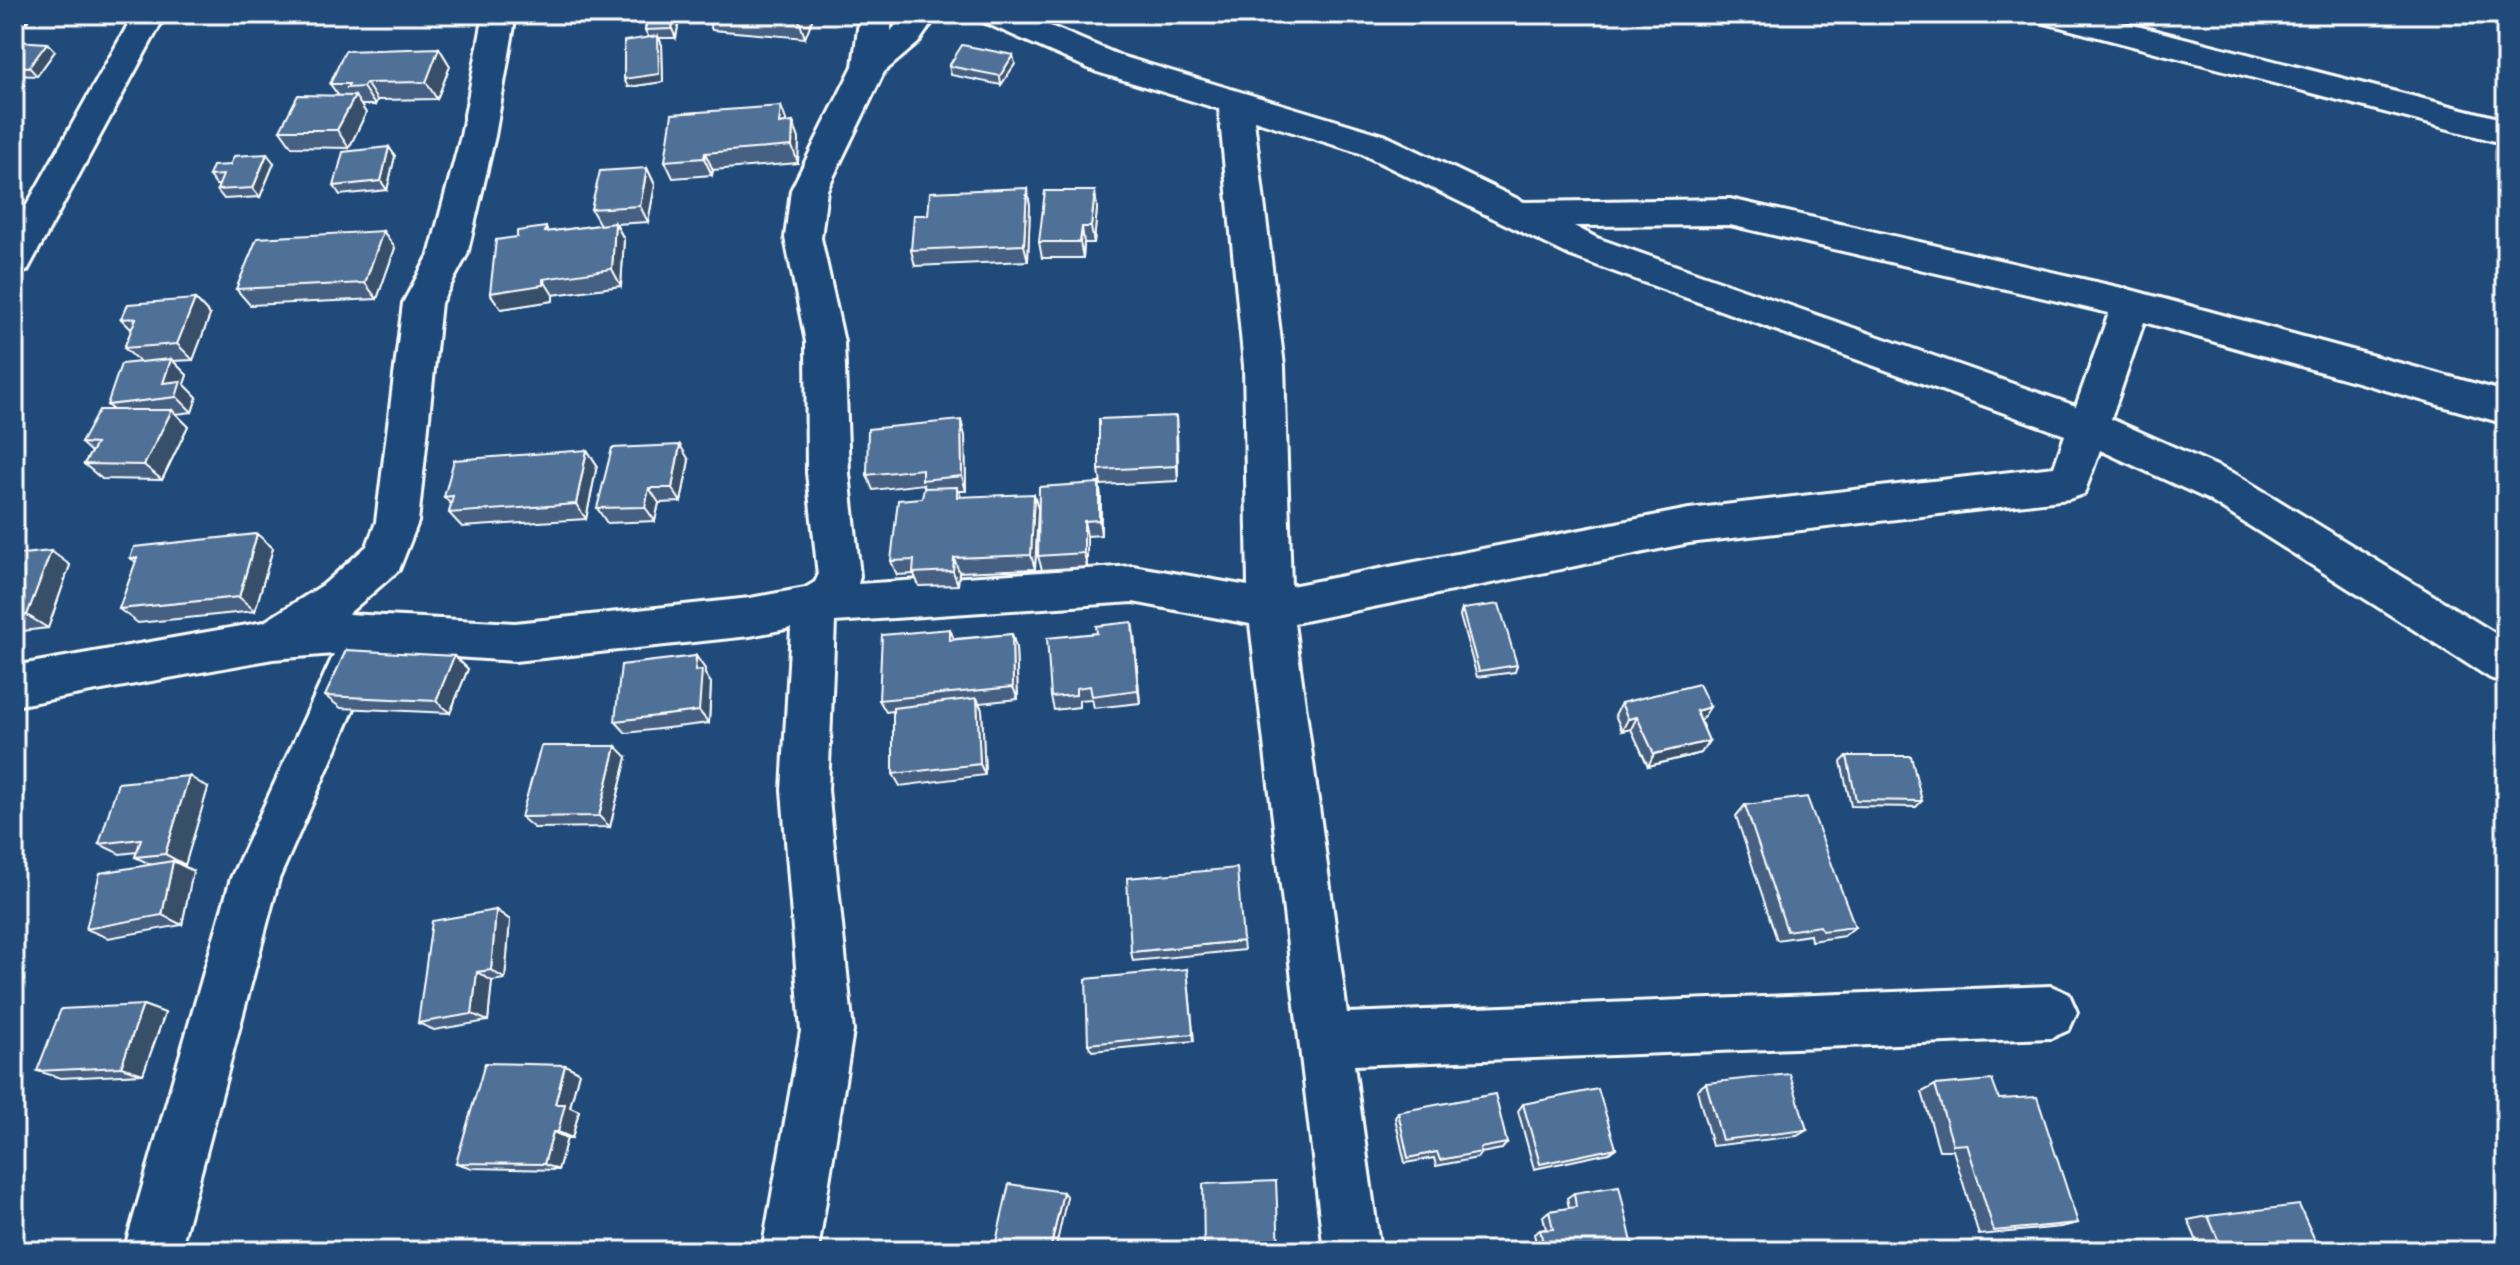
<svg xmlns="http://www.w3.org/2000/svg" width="2520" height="1265" font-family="'Playpen Sans',sans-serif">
  <rect width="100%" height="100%" fill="#1f4a7a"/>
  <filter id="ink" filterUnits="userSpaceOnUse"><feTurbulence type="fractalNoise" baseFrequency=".0125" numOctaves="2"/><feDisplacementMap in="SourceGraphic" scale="16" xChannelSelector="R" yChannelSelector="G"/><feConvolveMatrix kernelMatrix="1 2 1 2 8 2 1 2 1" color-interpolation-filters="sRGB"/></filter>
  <g filter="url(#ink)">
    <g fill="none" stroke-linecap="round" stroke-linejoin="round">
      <defs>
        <path id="minor" d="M134,14H166L27,271L14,275V228Z
          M484,14H516L495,136L467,255L441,303L418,522L399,570L348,614L515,623L750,598L805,588L815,582L818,576L807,473L806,342L785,238L791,190L853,66L860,14H892L891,31L905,14H938L918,43L884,72L827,190L821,238L844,342L849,473L860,576L858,584L1133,566L1248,586L1244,366L1219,109L1097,72L981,21L977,14H1022L1121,56L1384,135L1524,202L1730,199L2131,290L2506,392V424L2144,322L2111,419L2237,475L2506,640V684L2490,678L2207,499L2100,450L2084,494L2069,499L1689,543L1294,623L1347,1013L2051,986L2069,994L2077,1012L2069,1030L2051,1038L1354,1065L1380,1251H1324L1250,624L1133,602L835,622L828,790L853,1031L818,1251H762L801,1031L782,790L791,628L750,636L515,661L379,652L279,879L180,1251H124L231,878L334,654L273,659L14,706V666L264,622L323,585L367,546L376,522L403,303L429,255L461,136ZM1254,120L1360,153L1571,256L2065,435L2054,467L1689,509L1291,586L1284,366ZM1730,225L2109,313L2076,406L1597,238L1574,226Z
          M2033,14H2090L2506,120V144L2037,21Z"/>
      </defs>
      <!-- minor casing -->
      <use href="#minor" stroke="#fff" stroke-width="6"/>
      <!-- minor -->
      <use href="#minor" fill="#1f4a7a" fill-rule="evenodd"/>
    </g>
    <!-- wall -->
    <path fill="#456182" stroke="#fff" stroke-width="2" d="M14,14H31L27,22L14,23Z
      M68,14H102L69,16Z
      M369,14H397V16L371,17Z
      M648,14H680L676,38H659L662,45L663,82L628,87L649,38L645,30Z
      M705,14H810L812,20L805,38L712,30Z
      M14,41L55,51L37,76L14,75Z
      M439,48L450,66L437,99L377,100L375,105H361L366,113L349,148L292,147L280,130L338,95L330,84Z
      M1015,64L1001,85L951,75L949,66Z
      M793,122L799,139L798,163L713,170L712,175L673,178L665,161Z
      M389,147L395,156L387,190L340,195L334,186Z
      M274,163L260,197L224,199L217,190L219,185H216L209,176Z
      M647,168L655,185L648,222L616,224L624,239L621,286L553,295V301L501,309L490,293L517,237L546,227L548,232L600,225L591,209Z
      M1030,205L1028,261L915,266L911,250L928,215Z
      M1097,208L1094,243H1084L1083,258H1042L1039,242Z
      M383,231L395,248L377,299L250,305L236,289Z
      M195,299L210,315L193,360L173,361L187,375L184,384L197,397L192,412L176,414L188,426L162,480L102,479L84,464L91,452L81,443L113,410L107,405L140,362L124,348L132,330L121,319Z
      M1177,431L1178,481L1101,485L1099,470Z
      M965,436L966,491H959L961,497L1038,509L1035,569L959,572L958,585L919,586L914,574L897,575L891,561L922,498L925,488L923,484L873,490L867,475Z
      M587,450L597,465L586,519L462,527L449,513L451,504L444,497Z
      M689,460L681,502L659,503L655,521L607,523L597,508Z
      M1099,483L1101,498V535L1087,536V567L1042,570L1038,556Z
      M257,534L273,548L255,611L138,623L119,609L136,562L130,558Z
      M14,555L70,565L48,628L14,632Z
      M1462,609L1517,665L1515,672L1477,677L1460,616Z
      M950,629L954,639L1012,634L1016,648L1018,699L979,703L982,710L985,775L900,786L893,774V711L886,712L879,700Z
      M1134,635L1140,703L1094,708L1092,699L1079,700V707L1054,710L1051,697Z
      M454,656L468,669L450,713L341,708L325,696Z
      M696,656L705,669V674L711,683L709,723L626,733L615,721Z
      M1621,703L1702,720H1700L1709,741L1701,753L1648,766L1631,729L1622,731L1615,715Z
      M1847,756L1922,801L1916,807L1851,806L1841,762Z
      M627,757L610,827L534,828L521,817Z
      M208,788L185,865H182L193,871L182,925L108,938L86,929L150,864L135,857L137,852L120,854L99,844Z
      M1745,805L1855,927L1844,936L1811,941L1810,935L1777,940L1736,816Z
      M496,910L510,920L505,979L492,981L488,1021L434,1030L418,1023Z
      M1243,941L1244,950L1133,961L1131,952Z
      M1187,969L1194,1041L1092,1051L1088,1044Z
      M143,1005L165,1013L143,1074L61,1078L37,1071Z
      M565,1065L579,1072L570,1107L579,1111L572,1138H567L558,1170L472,1168L456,1163Z
      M1706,1083L1807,1130L1797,1136L1712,1146L1697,1090Z
      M1935,1085L1999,1099L2078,1223L2061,1227L1979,1235L1953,1150H1939L1922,1092Z
      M1523,1104L1616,1148L1609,1153L1534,1169L1518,1111Z
      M1398,1112L1507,1143L1502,1149L1481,1153L1477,1158L1436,1166L1434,1158L1405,1163L1395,1118Z
      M1574,1193L1634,1251H1538L1534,1234L1540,1230L1546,1229L1543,1216L1549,1211L1569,1208L1567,1198Z
      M2208,1216L2320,1251H2201L2188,1220Z"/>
    <!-- shaded-wall -->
    <path fill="#384f6a" stroke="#fff" stroke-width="2" d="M21,14H31L27,22Z
      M674,14H680L676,38L672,29Z
      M799,14H810L812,20L805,38L799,20Z
      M658,36L662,45L663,82L628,87L624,79Z
      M47,43L55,51L37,76L29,67Z
      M439,48L450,66L437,99L426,82Z
      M1013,55L1015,64L1001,85L1000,76Z
      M366,83L377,100L375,105L363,87Z
      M355,96L366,113L349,148L337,130Z
      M781,106L787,123L779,124Z
      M793,122L799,139L798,163L792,146Z
      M389,147L395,156L387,190L381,181Z
      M705,153L713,170L712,175L704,158Z
      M267,154L274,163L260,197L253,188Z
      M647,168L655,185L648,222L640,206Z
      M1027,188L1030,205L1028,261L1024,245Z
      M1095,191L1097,208L1094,243L1091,227Z
      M615,223L624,239L621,286L612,269Z
      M1082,227L1084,243L1083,258L1080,242Z
      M383,231L395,248L377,299L365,283Z
      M543,279L553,295V301L501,309L490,293Z
      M195,299L210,315L193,360L177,344Z
      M171,359L187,375L184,384L197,397L192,412L163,383Z
      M172,410L188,426L162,480L144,465Z
      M1176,416L1177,431L1178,481L1177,466Z
      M961,420L965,436L966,491L962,476Z
      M680,445L689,460L681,502L672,488Z
      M587,450L597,465L586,519L576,504Z
      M1099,483L1101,498V535L1099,520Z
      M649,488L659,503L655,521L645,507Z
      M1034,494L1038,509L1035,569L1031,555Z
      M1084,521L1087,536V567L1084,553Z
      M257,534L273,548L255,611L239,597Z
      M51,551L70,565L48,628L27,615Z
      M954,558L959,572L958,585L953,571Z
      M1132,622L1134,635L1140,703L1138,690Z
      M1012,634L1016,648L1018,699L1013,687Z
      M454,656L468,669L450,713L436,701Z
      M696,656L705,669V674L711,683L709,723L699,711L695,671Z
      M977,698L982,710L985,775L980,764Z
      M1710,707L1702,720L1688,724L1696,711Z
      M1637,717L1631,729L1622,731L1628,719Z
      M1709,741L1701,753L1648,766L1654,754Z
      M616,746L627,757L610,827L599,816Z
      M189,776L208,788L185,865L165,854Z
      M173,861L193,871L182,925L162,915Z
      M496,910L510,920L505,979L491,970Z
      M477,972L492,981L488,1021L472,1014Z
      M143,1005L165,1013L143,1074L121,1067Z
      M565,1065L579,1072L570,1107L579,1111L572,1138L558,1132L555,1104Z
      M553,1132L567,1138L558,1170L544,1164Z
      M1063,1192L1067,1197L1055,1251H1050Z"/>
    <!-- building -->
    <path fill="#507197" stroke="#fff" stroke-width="2" d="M648,14H674L672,29L645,30Z
      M717,14H802L799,20Z
      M658,36L659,74L624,79V41Z
      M14,41L47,43L29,67L14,66Z
      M962,45L1013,55L1000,76L949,66Z
      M439,48L426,82L366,83L363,87L347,88L349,84H330L345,51Z
      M298,95L355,96L337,130H280Z
      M781,106L779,124L793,122L792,146L705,153L704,158L665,161L672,114Z
      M389,147L381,181L334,186L343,152Z
      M267,154L253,188L217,190L223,175L209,176L213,166L230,165L234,156Z
      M647,168L640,206L591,209L600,171Z
      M1027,188L1024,245L911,250L914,215H928L930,192Z
      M1045,191H1095L1091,227H1082L1080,242H1039Z
      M615,223L612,269L543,279V285L490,293L496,240L517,237V231L546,227L545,232Z
      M383,231L365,283L236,289L257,238Z
      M195,299L177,344L124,348L136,318L121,319L128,304Z
      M171,359L163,383L181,381L176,397L107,405L121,364Z
      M99,410H172L144,465L84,464L96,444L81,443Z
      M1176,416L1177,466L1099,470V419Z
      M961,420L962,476L922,480V469L867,475L868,429Z
      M680,445L672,488H649L645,507L597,508L612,448Z
      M587,450L576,504L449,513L453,496L444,497L454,460Z
      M1099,483V520L1084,521V553L1038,556L1039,487Z
      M957,487V497L1034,494L1031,555L954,558L953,571L913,573L914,560L891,561L898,500L922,498L924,488Z
      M257,534L239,597L119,609L137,558H130L134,547Z
      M51,551L27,615L14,616V555Z
      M1499,604L1517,665L1479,671L1462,609Z
      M1132,622L1138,690L1092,696L1090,686L1076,688V695L1051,697L1047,638L1097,633L1096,626Z
      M950,629V640L1012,634L1013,687L879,700L882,635Z
      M346,650L454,656L436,701L325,696Z
      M696,656L695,671L702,670L699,711L615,721L621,665Z
      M1699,684L1710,707L1696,711L1709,741L1654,754L1637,717L1628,719L1621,703Z
      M977,698L980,764L893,774V708Z
      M541,746H616L599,816L521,817Z
      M1847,756H1911L1922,801L1856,800Z
      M189,776L165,854L135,857L141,839L99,844L118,783Z
      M1807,797L1855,927L1822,931L1820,926L1787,931L1745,805Z
      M173,861L162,915L86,929L100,873Z
      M1237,868L1243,941L1131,952L1127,878Z
      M496,910L491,970L477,972L472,1014L418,1023L432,921Z
      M1187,969L1193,1034L1088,1044L1086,979Z
      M143,1005L121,1067L37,1071L61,1009Z
      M485,1063L565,1065L555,1104H565L558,1132H553L544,1164L456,1163Z
      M1790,1074L1807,1130L1722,1140L1706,1083Z
      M1992,1080L1999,1099L2037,1097L2078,1223L1994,1231L1967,1144L1953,1145L1935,1085Z
      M1598,1089L1616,1148L1540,1164L1523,1104Z
      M1495,1094L1507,1143L1480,1148L1481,1152L1440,1160L1437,1152L1408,1158L1398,1112Z
      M1276,1181L1279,1251H1204L1203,1184Z
      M1009,1184L1063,1192L1050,1251H994Z
      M1619,1186L1634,1251H1545L1540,1230L1553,1229L1549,1211L1576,1207L1574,1193Z
      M2299,1205L2320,1251H2223L2208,1216Z"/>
  </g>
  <!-- margin -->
  <rect width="2520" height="1265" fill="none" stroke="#1f4a7a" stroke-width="48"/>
  <rect x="24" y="24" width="2472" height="1217" fill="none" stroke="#fff" stroke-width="3" filter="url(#ink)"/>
</svg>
